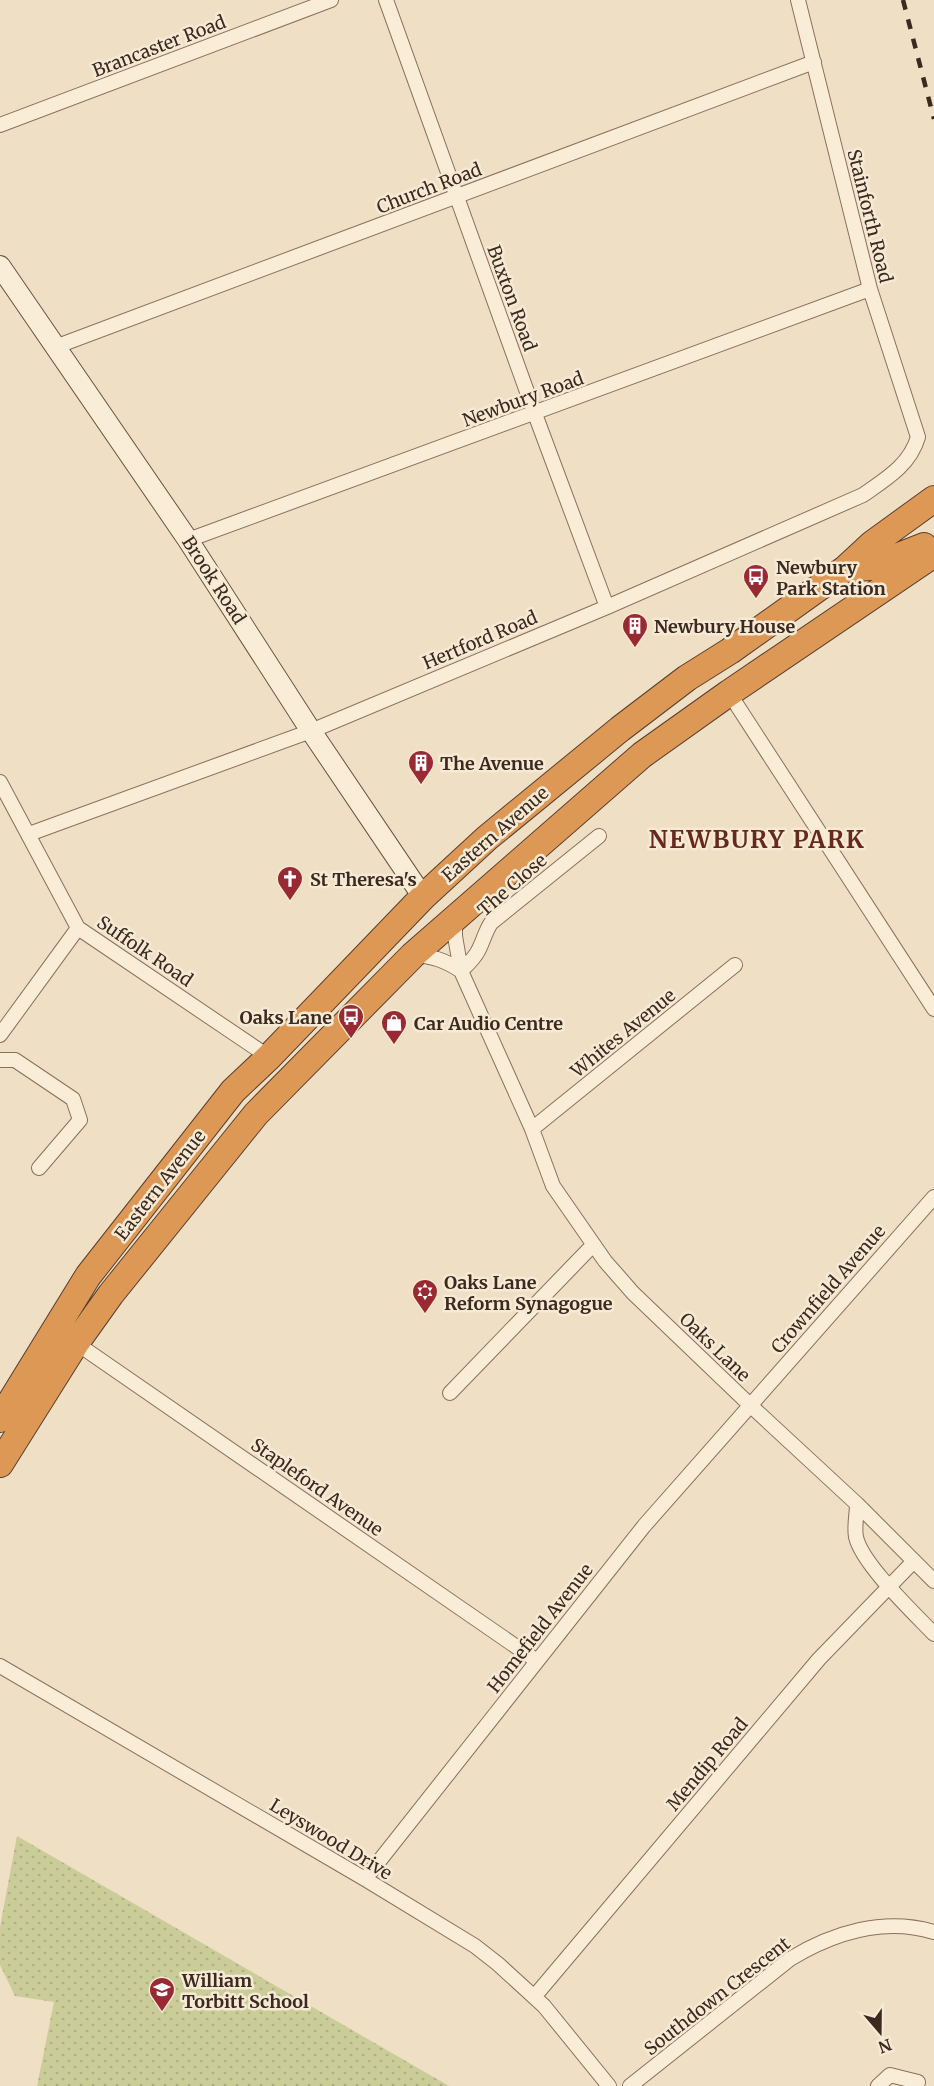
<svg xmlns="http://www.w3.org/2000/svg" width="934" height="2086" font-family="Merriweather,serif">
  <defs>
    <pattern id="park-dots" width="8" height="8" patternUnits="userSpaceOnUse" patternTransform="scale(1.5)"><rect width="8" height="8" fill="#cbcd99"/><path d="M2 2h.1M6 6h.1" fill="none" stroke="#afb083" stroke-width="1.8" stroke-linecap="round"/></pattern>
  </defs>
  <rect width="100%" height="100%" fill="#efdfc5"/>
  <!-- park -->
  <path fill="url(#park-dots)" d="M17,1836L449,2086H37L54,2002L15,1996L0,1965V1927Z"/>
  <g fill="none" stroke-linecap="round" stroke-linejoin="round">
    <defs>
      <path id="street" d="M386,0L535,414L607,607
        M0,125L331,0
        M55,347L814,62
        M188,540L870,289
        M729,693L934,1009
        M0,782L78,928L269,1057
        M29,834L311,731L607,607L863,495C886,479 910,465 918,437L870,289L798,0
        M455,918V936L461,971L532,1129L553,1186L605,1261L633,1293L750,1405L857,1504L934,1581
        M413,955C432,956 445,960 461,971
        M461,971C467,965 474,959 478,951C483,942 485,932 491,923L599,836
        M0,1035L78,928
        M0,1060H15L73,1099L80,1120L39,1168
        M532,1129L735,965
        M76,1343L537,1661
        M450,1393L593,1245
        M857,1504C857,1514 854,1527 856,1537C862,1564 914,1613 934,1634
        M0,1666L365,1879L475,1946L498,1964L544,2006L609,2086
        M365,1879L644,1526L934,1197
        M534,1997L819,1659L914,1561
        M630,2086L790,1959C833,1933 884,1917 934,1932
        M878,2086L890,2075L918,2082L917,2086"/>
      <path id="secondary" d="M0,266L188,540L311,731L423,897"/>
      <path id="highway" d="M845,569L882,566L891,559L924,546
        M0,1419L88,1276L233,1091L269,1057L423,897L487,838L620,729L687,678L730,651L845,569L872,544L934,499
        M0,1464L76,1343L111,1294L256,1114L413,955L642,755L729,693L934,554"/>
    </defs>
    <!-- street casing -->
    <use href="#street" stroke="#8a705b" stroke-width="16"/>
    <!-- secondary casing -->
    <use href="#secondary" stroke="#6c523e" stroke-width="22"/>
    <!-- highway casing -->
    <use href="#highway" stroke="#583f2f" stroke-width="28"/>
    <!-- street -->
    <use href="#street" stroke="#f9edd8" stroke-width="14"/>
    <!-- secondary -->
    <use href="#secondary" stroke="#f9edd8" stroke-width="20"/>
    <!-- highway -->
    <use href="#highway" stroke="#de9856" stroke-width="26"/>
    <!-- rail -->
    <path stroke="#3a2a1f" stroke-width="4.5" stroke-dasharray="10 10" stroke-linecap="butt" d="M903,0L934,119"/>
  </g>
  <!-- icons -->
  <defs>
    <symbol id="bus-pin" viewBox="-11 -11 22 30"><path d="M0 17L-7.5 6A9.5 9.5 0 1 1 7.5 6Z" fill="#992a33" stroke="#f6ead5"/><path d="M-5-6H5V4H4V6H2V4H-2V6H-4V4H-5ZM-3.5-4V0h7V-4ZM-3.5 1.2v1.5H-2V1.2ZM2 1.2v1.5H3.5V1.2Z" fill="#fff"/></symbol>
    <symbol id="building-pin" viewBox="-11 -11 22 30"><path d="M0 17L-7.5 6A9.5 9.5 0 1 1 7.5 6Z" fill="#992a33" stroke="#f6ead5"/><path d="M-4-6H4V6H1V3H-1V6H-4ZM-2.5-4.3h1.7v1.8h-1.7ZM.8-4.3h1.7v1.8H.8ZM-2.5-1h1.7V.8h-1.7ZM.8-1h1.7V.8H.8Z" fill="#fff"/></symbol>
    <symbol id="church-pin" viewBox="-11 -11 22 30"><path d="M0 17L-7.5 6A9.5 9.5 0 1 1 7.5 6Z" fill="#992a33" stroke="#f6ead5"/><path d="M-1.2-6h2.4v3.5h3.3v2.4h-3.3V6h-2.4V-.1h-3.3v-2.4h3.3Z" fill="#fff"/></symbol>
    <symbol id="shop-pin" viewBox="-11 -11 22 30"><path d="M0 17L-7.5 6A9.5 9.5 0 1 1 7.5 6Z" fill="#992a33" stroke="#f6ead5"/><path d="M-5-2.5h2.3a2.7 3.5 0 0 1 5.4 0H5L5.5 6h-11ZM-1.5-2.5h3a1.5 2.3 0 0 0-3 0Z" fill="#fff"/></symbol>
    <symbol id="synagogue-pin" viewBox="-11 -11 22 30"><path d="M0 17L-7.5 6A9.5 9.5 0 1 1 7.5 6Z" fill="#992a33" stroke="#f6ead5"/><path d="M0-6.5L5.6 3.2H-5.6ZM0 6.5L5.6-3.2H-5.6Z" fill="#fff"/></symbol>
    <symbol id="school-pin" viewBox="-11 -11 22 30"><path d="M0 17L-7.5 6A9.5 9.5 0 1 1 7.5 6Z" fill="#992a33" stroke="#f6ead5"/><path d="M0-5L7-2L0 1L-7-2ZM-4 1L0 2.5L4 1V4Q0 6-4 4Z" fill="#fff"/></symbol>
  </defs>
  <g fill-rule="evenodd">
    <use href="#bus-pin" x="741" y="562" width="30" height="40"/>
    <use href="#building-pin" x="620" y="611" width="30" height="40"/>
    <use href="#building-pin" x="406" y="748" width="30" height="40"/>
    <use href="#church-pin" x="275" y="864" width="30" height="40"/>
    <use href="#bus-pin" x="336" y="1002" width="30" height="40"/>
    <use href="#shop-pin" x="379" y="1008" width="30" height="40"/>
    <use href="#synagogue-pin" x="410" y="1277" width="30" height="40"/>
    <use href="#school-pin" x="147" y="1975" width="30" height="40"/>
  </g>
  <g text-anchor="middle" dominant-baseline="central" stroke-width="5" stroke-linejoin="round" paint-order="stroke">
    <!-- street labels -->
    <g font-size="18" fill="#3a2a1f" stroke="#f6ead5">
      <text transform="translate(159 46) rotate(-21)">Brancaster Road</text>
      <text transform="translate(429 188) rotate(-21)">Church Road</text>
      <text transform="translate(870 216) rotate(76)">Stainforth Road</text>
      <text transform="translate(512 298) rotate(70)">Buxton Road</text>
      <text transform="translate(523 399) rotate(-20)">Newbury Road</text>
      <text transform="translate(214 580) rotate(57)">Brook Road</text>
      <text transform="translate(480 640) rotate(-23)">Hertford Road</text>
      <text transform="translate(495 834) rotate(-41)">Eastern Avenue</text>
      <text transform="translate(512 885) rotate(-41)">The Close</text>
      <text transform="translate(145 951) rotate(34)">Suffolk Road</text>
      <text transform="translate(623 1033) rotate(-39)">Whites Avenue</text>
      <text transform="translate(160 1185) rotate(-52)">Eastern Avenue</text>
      <text transform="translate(828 1289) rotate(-49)">Crownfield Avenue</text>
      <text transform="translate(715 1347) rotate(44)">Oaks Lane</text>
      <text transform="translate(317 1487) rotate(35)">Stapleford Avenue</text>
      <text transform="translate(540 1628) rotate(-52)">Homefield Avenue</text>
      <text transform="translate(707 1764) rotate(-50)">Mendip Road</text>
      <text transform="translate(331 1839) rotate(31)">Leyswood Drive</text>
      <text transform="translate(717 1996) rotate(-38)">Southdown Crescent</text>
    </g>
    <!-- poi labels -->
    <g font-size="18" font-weight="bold" fill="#3a2a1f" stroke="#f6ead5" text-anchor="start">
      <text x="776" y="567">Newbury<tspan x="776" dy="21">Park Station</tspan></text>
      <text x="654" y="626">Newbury House</text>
      <text x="440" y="763">The Avenue</text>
      <text x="310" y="879">St Theresa's</text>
      <text x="332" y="1017" text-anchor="end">Oaks Lane</text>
      <text x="414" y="1023">Car Audio Centre</text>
      <text x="444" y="1282">Oaks Lane<tspan x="444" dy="21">Reform Synagogue</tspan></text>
      <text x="182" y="1980">William<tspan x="182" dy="21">Torbitt School</tspan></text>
    </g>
    <!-- district labels -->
    <g font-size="24" font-weight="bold" letter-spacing="1.5" fill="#67281e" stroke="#f6ead5">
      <text x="757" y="839">NEWBURY PARK</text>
    </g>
  </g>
  <!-- north arrow -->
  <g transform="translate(880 2032) rotate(160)" stroke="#f6ead5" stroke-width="4.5" paint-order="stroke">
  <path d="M0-4.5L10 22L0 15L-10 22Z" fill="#3a2a1f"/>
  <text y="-9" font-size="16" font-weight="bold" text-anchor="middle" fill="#3a2a1f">N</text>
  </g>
</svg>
